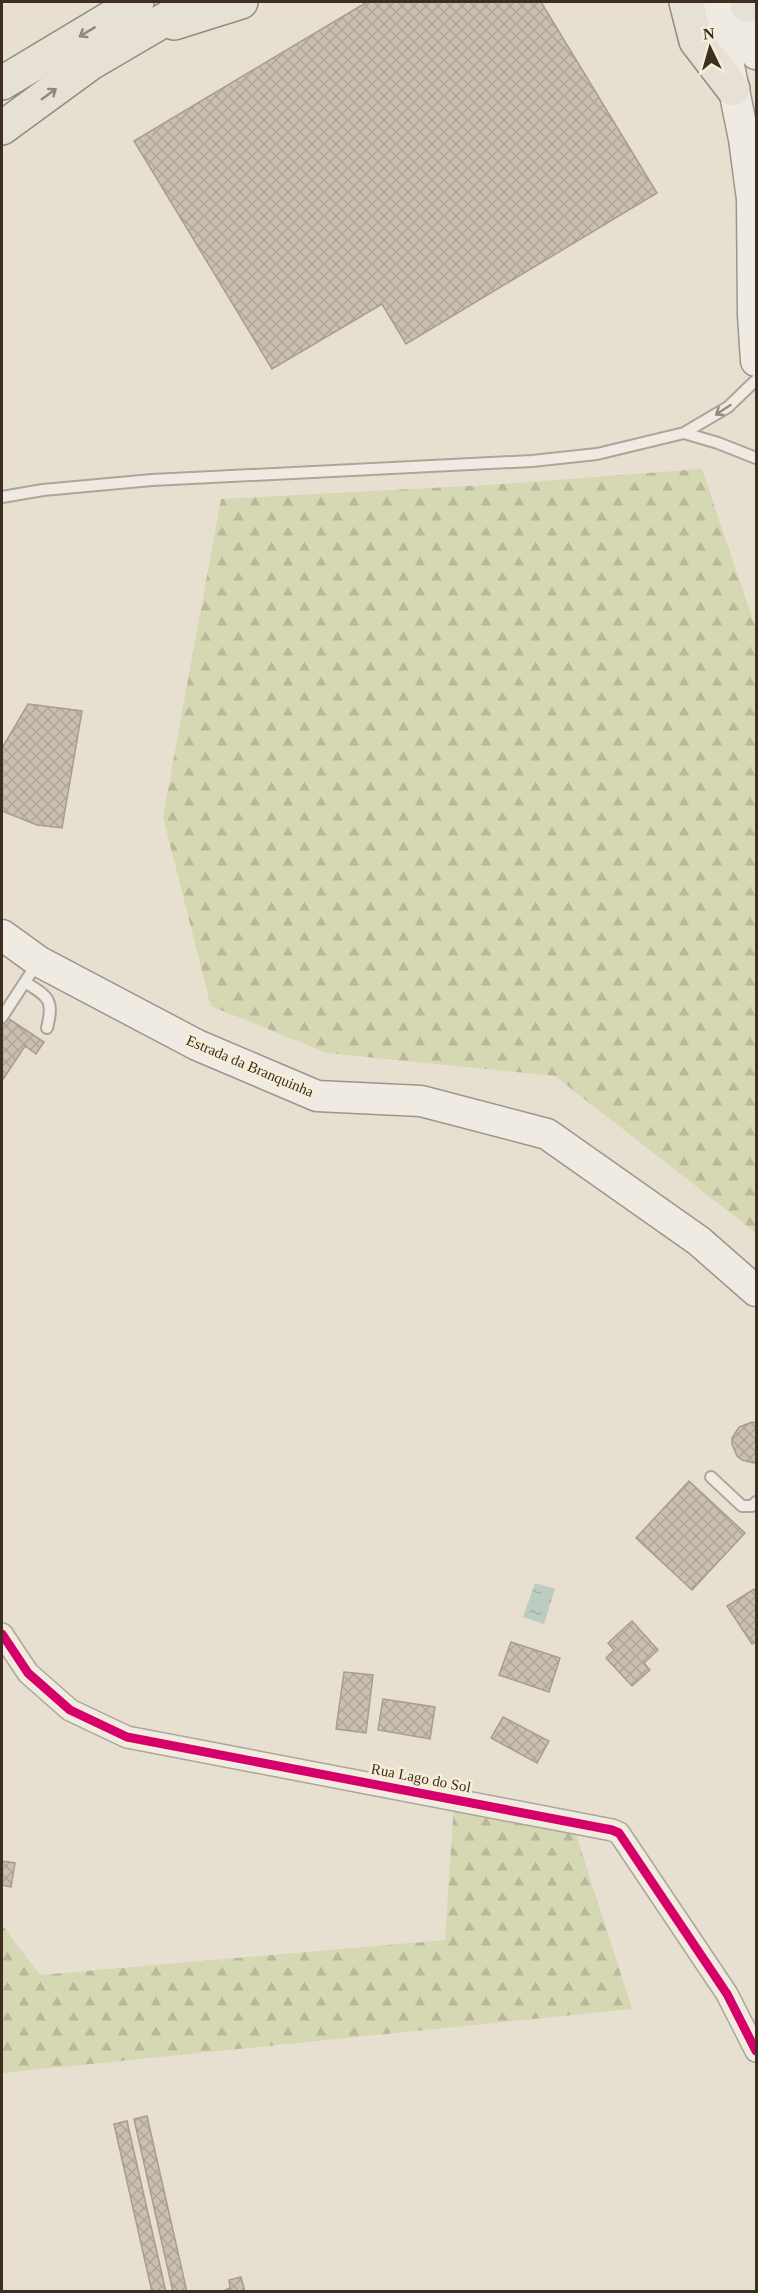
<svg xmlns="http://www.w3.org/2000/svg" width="758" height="2293" font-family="Georgia,serif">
  <defs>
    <pattern id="forest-firs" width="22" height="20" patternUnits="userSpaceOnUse" patternTransform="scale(1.5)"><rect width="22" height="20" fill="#d6d7b3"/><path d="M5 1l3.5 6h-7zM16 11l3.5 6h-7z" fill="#b9b99a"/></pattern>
    <pattern id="water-ripples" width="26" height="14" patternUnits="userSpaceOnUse" patternTransform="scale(1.5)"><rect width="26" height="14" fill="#bcccc2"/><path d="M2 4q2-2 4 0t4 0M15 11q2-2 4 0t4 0" fill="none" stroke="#a2b0a6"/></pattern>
    <pattern id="building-cross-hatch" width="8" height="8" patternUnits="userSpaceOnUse" patternTransform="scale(1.5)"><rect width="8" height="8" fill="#cbbfb2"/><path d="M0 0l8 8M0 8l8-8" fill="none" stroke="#afa499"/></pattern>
  </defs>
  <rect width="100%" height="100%" fill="#e7e0d1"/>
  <!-- forest -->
  <path fill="url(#forest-firs)" d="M702,469L756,629V1233L555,1076L327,1053L211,1006L163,817L221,499L488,485Z
    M454,1803L575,1831L632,2009L2,2073V1925L40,1975L445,1940Z"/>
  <!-- water -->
  <path fill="url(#water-ripples)" d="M535,1583L555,1589L544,1624L523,1617Z"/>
  <!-- building -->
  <path fill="url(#building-cross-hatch)" stroke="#a89c90" stroke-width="1.5" d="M367,2H541L657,193L406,344L382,304L272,369L134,141Z
    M28,704L82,711L62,828L37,825L2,811V748Z
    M6,1017L44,1042L36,1054L25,1046L2,1081V1023Z
    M752,1422L756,1423V1462L754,1463L742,1460L737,1456L732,1444V1438L739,1427Z
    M689,1481L745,1533L692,1590L636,1538Z
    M754,1589L756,1593V1642L752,1644L727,1606Z
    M632,1621L658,1650L644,1663L650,1670L632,1686L606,1658L614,1650L608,1643Z
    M511,1642L560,1658L549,1692L499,1675Z
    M344,1672L373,1675L366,1733L336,1729Z
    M383,1699L435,1707L430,1739L378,1730Z
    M503,1717L549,1741L537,1763L491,1738Z
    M2,1861L15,1863L11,1887L2,1885Z
    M147,2116L187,2292H173L134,2119Z
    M127,2121L166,2292H152L114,2124Z
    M241,2277L245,2292H221L230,2288L229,2280Z"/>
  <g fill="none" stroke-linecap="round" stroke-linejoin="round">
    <defs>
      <path id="lane" d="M684,433L718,443L756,458
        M2,497L43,490L152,480L532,461L597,454L684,433L728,407L756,380
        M26,983C49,997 54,1000 47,1028
        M2,1017L38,962
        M711,1477L742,1506H752L756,1502"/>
      <path id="street" d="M2,1634L28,1673L70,1710L127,1737L612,1830L619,1833L727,1994L756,2051"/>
      <path id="secondary" d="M716,2L744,139L752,199L753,315L756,361
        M746,2L756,54
        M2,935L38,961L197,1045L317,1096L421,1101L547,1134L699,1241L756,1291"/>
      <path id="primary" d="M686,2L696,41L733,89
        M747,2V5
        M174,23L241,2
        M2,83L137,2
        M2,128L91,63L195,2"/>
    </defs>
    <!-- lane casing -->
    <use href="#lane" stroke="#ada599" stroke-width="14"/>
    <!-- street casing -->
    <use href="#street" stroke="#ada599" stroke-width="24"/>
    <!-- secondary casing -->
    <use href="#secondary" stroke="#9c958a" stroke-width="33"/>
    <!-- primary casing -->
    <use href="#primary" stroke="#928b80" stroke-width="36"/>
    <!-- lane -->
    <use href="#lane" stroke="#efebe3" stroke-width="10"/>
    <!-- street -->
    <use href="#street" stroke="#efebe3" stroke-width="21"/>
    <!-- secondary -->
    <use href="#secondary" stroke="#efebe3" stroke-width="30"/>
    <!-- primary -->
    <use href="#primary" stroke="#e6e1d4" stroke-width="33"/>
    <defs>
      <path id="cycleway" d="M2,1634L28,1673L70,1710L127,1737L612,1830L619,1833L727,1994L756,2051"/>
    </defs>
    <!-- cycleway casing -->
    <use href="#cycleway" stroke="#f7eed8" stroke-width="13"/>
    <!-- cycleway -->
    <use href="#cycleway" stroke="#d6006c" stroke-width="9"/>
  </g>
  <!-- one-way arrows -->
  <defs><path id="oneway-shaft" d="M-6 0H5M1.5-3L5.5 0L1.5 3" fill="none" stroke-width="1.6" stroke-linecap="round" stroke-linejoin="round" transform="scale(1.5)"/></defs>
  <g stroke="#92887a">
    <use href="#oneway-shaft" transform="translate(87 32) rotate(149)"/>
    <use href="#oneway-shaft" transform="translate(49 94) rotate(-36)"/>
  </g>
  <use stroke="#968c82" href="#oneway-shaft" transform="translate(723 410) rotate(147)"/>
  <g text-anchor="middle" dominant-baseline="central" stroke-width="5" stroke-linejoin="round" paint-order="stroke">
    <!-- street labels -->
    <g font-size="15" fill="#3d2e20" stroke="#f7eed8">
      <text transform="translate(250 1066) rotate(23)">Estrada da Branquinha</text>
      <text transform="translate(421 1778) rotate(11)">Rua Lago do Sol</text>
    </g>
  </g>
  <!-- border -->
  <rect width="758" height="2293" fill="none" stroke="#3d2e20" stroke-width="6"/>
  <!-- north arrow -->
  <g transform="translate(710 48) rotate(355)" stroke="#f7eed8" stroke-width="4.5" paint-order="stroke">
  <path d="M0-4.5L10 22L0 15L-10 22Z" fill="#3d2e20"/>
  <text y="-9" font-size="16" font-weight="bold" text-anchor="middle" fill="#3d2e20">N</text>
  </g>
</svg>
